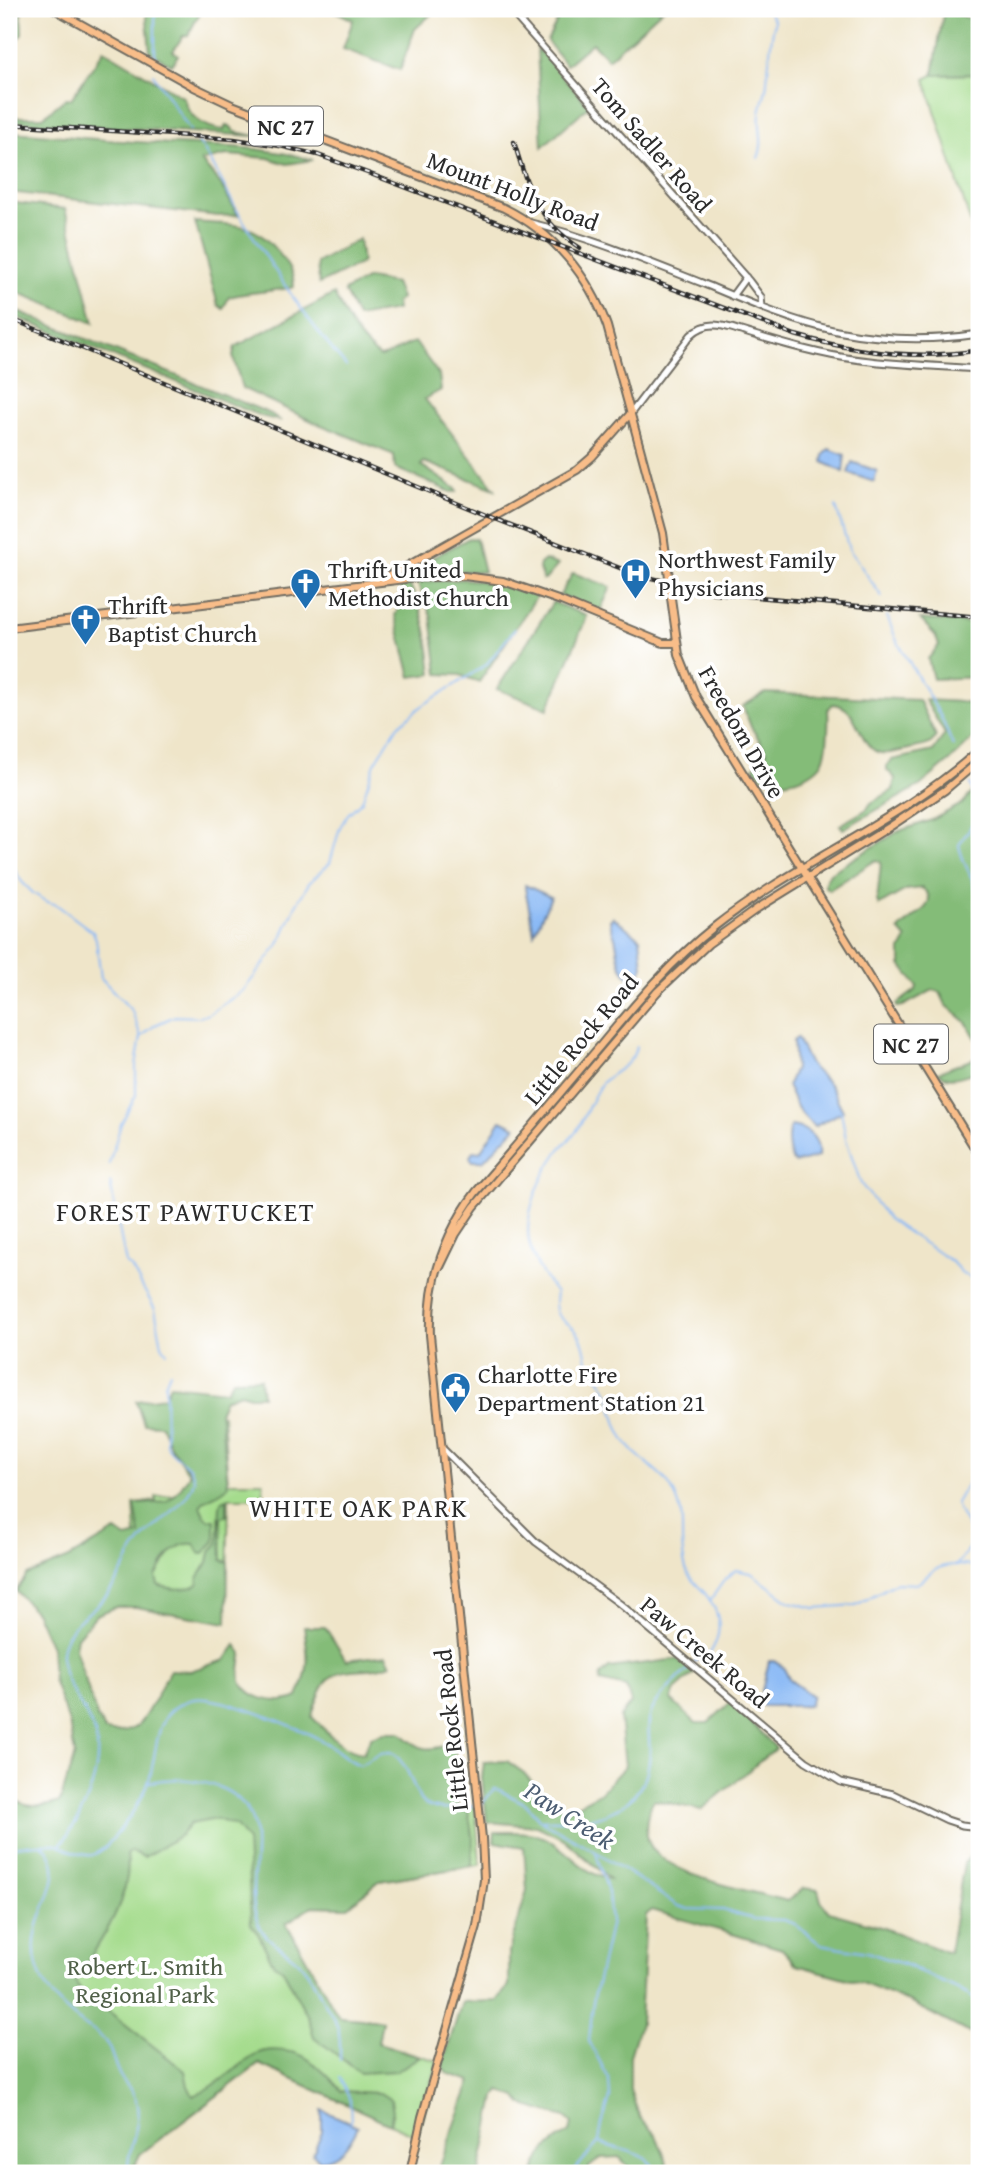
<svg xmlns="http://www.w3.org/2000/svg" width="988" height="2182" font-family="'Gentium Book Plus',serif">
  <rect width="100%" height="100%" fill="#fff"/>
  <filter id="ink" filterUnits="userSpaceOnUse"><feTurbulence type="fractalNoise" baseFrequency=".0143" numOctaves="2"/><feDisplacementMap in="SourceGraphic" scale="14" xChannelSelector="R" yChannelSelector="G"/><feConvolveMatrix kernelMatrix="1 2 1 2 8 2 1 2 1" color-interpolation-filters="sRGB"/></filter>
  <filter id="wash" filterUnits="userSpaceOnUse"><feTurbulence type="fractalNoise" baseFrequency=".00686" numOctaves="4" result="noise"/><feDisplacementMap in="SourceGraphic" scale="28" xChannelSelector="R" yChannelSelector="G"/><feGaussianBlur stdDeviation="1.57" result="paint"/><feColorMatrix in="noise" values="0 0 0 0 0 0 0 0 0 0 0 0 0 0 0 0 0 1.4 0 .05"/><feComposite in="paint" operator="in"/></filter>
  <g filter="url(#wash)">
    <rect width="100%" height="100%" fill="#efe5c9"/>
    <!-- green -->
    <path fill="#a5dc8d" stroke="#68845c" stroke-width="2" d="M979,74V235L975,237L925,79L933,75Z
      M223,1415L228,1482H263L264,1498H229L226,1616L69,1598L137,1551L134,1504L156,1501V1497L202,1492L171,1448L169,1426Z
      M138,1805L439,1810L475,1807L480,1865L379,1881L348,1907L313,1906L286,1923L339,2017L382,2021L378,2043L438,2061L417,2136L259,2064L140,2154L131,2173H9V1825Z"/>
    <!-- forest -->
    <path fill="#84bc78" stroke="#587452" stroke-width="2" d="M9,9H21L22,34L17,41H9Z
      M146,9H202L188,35L183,36L173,51L178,55L172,65L150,52Z
      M331,9L426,10L437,9L415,29L400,70L343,49L353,20Z
      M563,9H663L608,59L592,43L566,65L547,41Z
      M944,9L970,19L979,16V74L933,75Z
      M537,48L589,106L542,147Z
      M104,50L184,98C188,118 205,128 224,130L226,125L230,126L235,132L256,136L9,121V117H43L66,98L71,99Z
      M9,132C52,134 94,140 137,142C197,146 255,144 313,160L287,164L268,158L227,155L201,161L220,183L238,215L218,216L9,192Z
      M9,202L65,209L94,323L9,289Z
      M195,222C239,226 254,219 282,258C289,268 294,274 294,287C273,292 251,291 229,297L223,309L218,305Z
      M359,239L362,263L319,284L317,263Z
      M368,278L395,283L401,298L396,303L397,310L357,317L344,291Z
      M334,294C347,319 357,340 380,357C394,355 402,345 415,342L439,375L441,390L425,399L495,489L424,462L421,465L456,489L457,492H451L395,468L394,455L314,422L242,388L233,356L235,347Z
      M9,308L271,414L281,421L261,416L9,314Z
      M469,538L476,539L484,572L436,570L430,559Z
      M545,560L558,565L545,580H543L539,569L540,564Z
      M573,573L611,587L600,611L560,595Z
      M466,579L508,585L537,596L479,682L460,675L438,674L431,616L417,582Z
      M408,582C426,616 428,637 432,674L411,677L395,615L400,606L401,586Z
      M553,602L587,616L548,709L497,689Z
      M920,619L979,624V677L933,679L928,659L939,645L935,635Z
      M765,693L919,700L936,736C932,746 923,746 913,748C904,750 890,755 881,753C857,748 861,706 833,704L828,709C829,721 828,756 821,764C807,782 766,791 754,767L767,752L751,727L743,706Z
      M925,700L979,703V732L953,758L921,785L843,829L840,825L867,809L871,803L893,790L895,778L887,770V765L892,760L933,751L945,734Z
      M979,785V1043L966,1022L946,1005L940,992L933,990L903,1006L897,1007V1004L916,990L917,986L901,965V950L907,939L899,930C908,918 944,905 922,888L906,890L879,905L877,901L881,862L876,860L829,890L825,887V882L830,873L899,831L932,820L962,804Z
      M979,1057V1081L978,1075L972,1073C958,1077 950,1082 938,1072Z
      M260,1378L262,1396H250L240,1393L225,1399L220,1410L228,1486C221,1496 207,1495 200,1506L204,1515L210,1520H215V1541L204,1553H200L194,1544C174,1541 164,1562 156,1577L158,1585C168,1589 189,1591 198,1584V1578L208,1562L210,1552L218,1543L220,1506L222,1501L227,1499V1516L221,1517L222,1560L228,1562L227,1623L136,1607H116L96,1615L77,1637L75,1648L97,1717L105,1731C115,1733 129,1733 138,1725C148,1715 162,1684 170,1670L190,1671L225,1660L236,1645L242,1653C242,1660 239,1670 240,1676C244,1700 280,1706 298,1697C310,1669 309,1658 304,1627H325L346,1660L386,1655L391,1664C360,1677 333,1657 319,1696C316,1703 313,1709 312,1717C325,1730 344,1752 363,1753L371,1737L386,1732H400C420,1752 430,1752 456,1742L454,1765L457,1805L468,1810L473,1839L472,1866L379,1881L348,1907L313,1906L286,1923L339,2017L382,2021L378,2043L420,2056L397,2071L360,2073L314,2037L308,2017L283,1970L274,1965L256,1930L251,1924L247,1840L236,1826L217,1819L190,1824L180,1836L144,1857L131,1851L127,1855C134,1897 96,1948 75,1982L79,1988L185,2071L188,2086L193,2096C217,2087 235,2067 257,2054C268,2047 294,2051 305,2057C317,2065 332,2079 341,2091L380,2093L391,2100L393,2111L390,2124L259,2064L140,2154L131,2173H9V1790C17,1810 43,1808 60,1802L75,1754L69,1723L53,1680L51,1647L36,1613L16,1591L27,1575L67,1559L116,1531L126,1538L140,1535L135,1504C172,1503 171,1503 191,1472L171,1448L161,1425L144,1424L136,1401L164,1397L170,1385L226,1391L233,1379Z
      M677,1659L695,1672L675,1690L671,1700L696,1723H708L731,1702L776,1748L701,1810L654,1800C644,1817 642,1841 658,1855C690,1881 748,1890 787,1901L804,1888L818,1890L821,1901L829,1912L884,1928L949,1953L964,1863L971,1856L979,1859V2038L911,2003L862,1983L797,1965L782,1949L652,1910L646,1915L640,2023L630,2056V2090L640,2118L656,2135L671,2173H635L619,2157L601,2158L589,2167L588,2173H534C539,2152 553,2142 570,2132L572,2123L565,2117L522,2105L517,2097L500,2091L495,2098L479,2172L448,2173L439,2168L471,2081L446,2073L442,2066L462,2002L497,2001L509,1985V1951L527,1890L524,1847L494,1842L495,1832C508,1832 522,1831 534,1834C563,1841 581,1875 610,1879L564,1839L537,1826L487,1822L482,1778L484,1762L507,1761L524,1773L551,1804L570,1809L600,1793L625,1766L620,1717L631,1703L626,1687L600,1681L601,1675L609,1668Z"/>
    <!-- water -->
    <path fill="#8ab9f5" stroke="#5a7290" stroke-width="2" d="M829,449L845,455L843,472L823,462L824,455Z
      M852,462L877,471L874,482L848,473Z
      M525,885L551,897L534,933L525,888Z
      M613,917L640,938L643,966L638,979L630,978C618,966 619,958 616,942C615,934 610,928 610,920Z
      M797,1038L810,1065L830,1085L843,1111L814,1127L799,1111L787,1086L795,1069L793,1041Z
      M501,1120L516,1127L483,1161H472L470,1157L473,1151L480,1152Z
      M791,1126C809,1128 820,1139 818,1157L796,1163L793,1162C788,1152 786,1134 791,1126Z
      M769,1661H774L783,1667L790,1680L812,1696L809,1706H763L759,1703Z
      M322,2110L358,2126C350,2143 340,2160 319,2160L313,2154L322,2131Z"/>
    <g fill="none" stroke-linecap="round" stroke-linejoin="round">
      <!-- stream -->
      <path stroke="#8ab9f5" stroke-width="2" d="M155,58V9
        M153,74L190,130
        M197,140C216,165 226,193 243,220C274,270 307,321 346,366
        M758,158C765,142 758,130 760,114C761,103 767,92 767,81C769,62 770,44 774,25V20L767,9
        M836,507L849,549L882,597
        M887,616L896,639L941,717L953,746
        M970,784L979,805L975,820L959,845C962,864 976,880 979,900
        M9,861L22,882L33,893L45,901L57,905L93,932L96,939L101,978L132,1011L141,1037L136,1065V1095L121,1124L109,1164
        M141,1037L155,1025L175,1016L199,1017L209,1014L244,990L279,944L296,905L309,883L330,863L340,827L348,814L362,801L375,763L398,726L422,706L486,665L515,629
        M636,1046C633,1068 612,1070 601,1084C591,1099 585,1117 576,1132C571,1139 563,1144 558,1152C541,1176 522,1216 530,1246C534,1263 545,1279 556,1293C551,1323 566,1316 579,1335C585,1343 585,1352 587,1361C591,1372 600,1377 605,1387C614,1406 613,1423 625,1441C637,1460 660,1469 670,1486C691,1519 676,1539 686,1569C689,1578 695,1583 702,1590C721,1611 725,1633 708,1656L698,1659L694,1663
        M841,1111L846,1139L861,1184L889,1220L951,1261L962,1273L979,1282
        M110,1182L126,1264L131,1267L155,1309L162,1345L167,1352
        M958,1563C986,1532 964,1531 956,1503L965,1487L979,1471
        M711,1599L725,1579L736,1570L751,1573L790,1602L815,1608L856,1605L896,1583L917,1584C922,1581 925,1577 930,1573C945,1561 962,1566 979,1566
        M150,1782C174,1777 201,1779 223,1789C281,1816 239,1880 259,1925C265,1939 278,1945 289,1954C311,1971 311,1979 323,2000C339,2026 341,2030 340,2060
        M482,1804L494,1789L499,1790L526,1804L539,1819L605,1857L678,1906L688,1909L723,1910L753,1919L783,1920L795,1924L820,1944L867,1952L906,1965L957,1989L979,2001
        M542,1820C555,1819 568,1821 581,1820C615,1816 644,1798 649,1762C652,1745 645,1730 651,1713C658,1695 677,1681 690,1667
        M43,1845C69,1870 43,1901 37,1929C34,1940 34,1954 37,1966C43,1990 64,2010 83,2024C89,2029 99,2033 104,2040C114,2051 113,2067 122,2079C128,2087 135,2093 137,2105C141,2129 126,2149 128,2173
        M60,1845C84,1818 108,1761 92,1726C81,1701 56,1677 63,1647C68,1623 92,1613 107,1595C120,1580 126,1561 138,1545C155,1521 183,1511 194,1481C194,1462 173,1460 166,1444L165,1384L170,1372
        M9,1847C22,1846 37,1843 51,1844C64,1845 79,1857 92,1855C101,1853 110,1842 116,1835C128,1820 140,1803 147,1786C160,1753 149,1709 194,1699C217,1694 303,1729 324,1742C337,1749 346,1760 360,1765L381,1753L390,1752L396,1755L406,1768L420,1800C436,1815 457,1808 477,1805
        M340,2078L350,2100L351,2122
        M600,2143C619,2151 649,2150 656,2173
        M572,2173L599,2142L602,2124L610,2098L609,2079L589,2041L593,2002L611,1922L608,1892L596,1853"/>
    </g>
  </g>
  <g filter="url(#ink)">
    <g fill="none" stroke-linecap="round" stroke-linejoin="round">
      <defs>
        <path id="minor" d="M509,9L749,281L761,297L762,307
          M531,223C589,237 646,261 702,283C745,301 790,321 837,331C883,340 932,341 979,334
          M732,296L746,277
          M631,413L691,335C707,320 722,325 741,331C780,343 820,355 861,360C900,365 940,366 979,369
          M442,1448L536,1542L620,1604L806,1761L841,1782L893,1794L947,1820L962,1825L979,1827"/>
        <path id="major" d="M54,9L194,87L232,105L504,208C553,232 589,276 607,326L663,533L668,569
          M403,578L464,576L503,581L561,601L663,643H676
          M378,580L402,569L577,470L592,457L631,413
          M671,598L679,655L696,697L979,1155
          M9,628L405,579
          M440,1267L456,1234L474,1207L657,992L708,944L758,908L891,826L945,790L979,761
          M410,2173L422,2117L477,1926L484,1880L482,1838L430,1335C428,1281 444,1234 476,1192C518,1144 559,1094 600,1046C636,1003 671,961 714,927C798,861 900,822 979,750"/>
      </defs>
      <!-- minor casing -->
      <use href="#minor" stroke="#706c62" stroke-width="9"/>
      <!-- major casing -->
      <use href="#major" stroke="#706c62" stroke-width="10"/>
      <!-- minor -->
      <use href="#minor" stroke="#fff" stroke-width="5"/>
      <!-- major -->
      <use href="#major" stroke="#f8bd89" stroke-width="6"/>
      <defs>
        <path id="rail" d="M9,124L234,139L280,146L318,155L373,175L795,335C855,352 917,361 979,350
          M514,142C528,189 537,220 580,248
          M9,318L493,518L635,574L714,593L979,617"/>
      </defs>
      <!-- rail casing -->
      <use href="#rail" stroke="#2b2b2b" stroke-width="4.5"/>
      <!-- rail -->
      <use href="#rail" stroke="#fff" stroke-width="2" stroke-dasharray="5" stroke-linecap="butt"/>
      <defs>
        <path id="major-bridge" d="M668,569L671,598"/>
      </defs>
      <!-- major-bridge casing -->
      <use href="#major-bridge" stroke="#706c62" stroke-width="10" stroke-linecap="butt"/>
      <!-- major-bridge -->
      <use href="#major-bridge" stroke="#f8bd89" stroke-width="6"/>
    </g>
  </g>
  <!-- icons -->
  <defs>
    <symbol id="hospital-pin" viewBox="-11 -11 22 30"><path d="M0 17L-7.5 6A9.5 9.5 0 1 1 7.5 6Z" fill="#1f6fb2" stroke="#fff"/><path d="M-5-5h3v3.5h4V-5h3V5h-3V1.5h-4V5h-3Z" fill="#fff"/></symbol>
    <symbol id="church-pin" viewBox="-11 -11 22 30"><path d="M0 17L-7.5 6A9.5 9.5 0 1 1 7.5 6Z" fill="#1f6fb2" stroke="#fff"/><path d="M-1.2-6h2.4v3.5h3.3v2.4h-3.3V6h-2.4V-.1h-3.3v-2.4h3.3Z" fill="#fff"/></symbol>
    <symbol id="civic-pin" viewBox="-11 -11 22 30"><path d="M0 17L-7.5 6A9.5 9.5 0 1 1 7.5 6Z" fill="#1f6fb2" stroke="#fff"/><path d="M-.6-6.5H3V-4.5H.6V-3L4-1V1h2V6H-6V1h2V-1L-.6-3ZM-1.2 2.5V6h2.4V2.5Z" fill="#fff"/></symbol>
  </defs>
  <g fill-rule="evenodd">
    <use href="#hospital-pin" x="618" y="556" width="35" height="47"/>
    <use href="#church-pin" x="288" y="566" width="35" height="47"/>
    <use href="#church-pin" x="68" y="602" width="35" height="47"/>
    <use href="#civic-pin" x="438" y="1370" width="35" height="47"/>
  </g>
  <g text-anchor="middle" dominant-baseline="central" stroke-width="7" stroke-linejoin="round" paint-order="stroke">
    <!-- shield labels -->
    <g fill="#fff" stroke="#6b6b6b" stroke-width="2">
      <rect x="249" y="106.5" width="74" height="39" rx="5"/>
      <rect x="874" y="1024.5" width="74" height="39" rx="5"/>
    </g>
    <g font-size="23" font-weight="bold" fill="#2b2b2b">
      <text x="286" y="126">NC 27</text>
      <text x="911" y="1044">NC 27</text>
    </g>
    <!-- street labels -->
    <g font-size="24" fill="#2b2b2b" stroke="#fff">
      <text transform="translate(652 145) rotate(49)">Tom Sadler Road</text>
      <text transform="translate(513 191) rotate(21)">Mount Holly Road</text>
      <text transform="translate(742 732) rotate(60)">Freedom Drive</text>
      <text transform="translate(581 1039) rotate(-50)">Little Rock Road</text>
      <text transform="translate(705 1652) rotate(40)">Paw Creek Road</text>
      <text transform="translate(451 1730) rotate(-96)">Little Rock Road</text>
    </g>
    <!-- poi labels -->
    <g font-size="24" fill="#2b2b2b" stroke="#fff" text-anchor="start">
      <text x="658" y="559">Northwest Family<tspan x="658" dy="28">Physicians</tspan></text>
      <text x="328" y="569">Thrift United<tspan x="328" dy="28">Methodist Church</tspan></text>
      <text x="108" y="605">Thrift<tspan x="108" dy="28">Baptist Church</tspan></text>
      <text x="478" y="1374">Charlotte Fire<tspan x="478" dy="28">Department Station 21</tspan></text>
    </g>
    <!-- park labels -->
    <g font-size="24" fill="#506048" stroke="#fff">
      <text x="145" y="1966">Robert L. Smith<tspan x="145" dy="28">Regional Park</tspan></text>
    </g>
    <!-- neighbourhood labels -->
    <g font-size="26" letter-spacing="2" fill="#2b2b2b" stroke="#fff">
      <text x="186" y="1211">FOREST PAWTUCKET</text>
      <text x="359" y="1507">WHITE OAK PARK</text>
    </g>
    <!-- water labels -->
    <g font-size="26" font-style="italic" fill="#4c5d72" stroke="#fff">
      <text transform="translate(570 1815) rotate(33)">Paw Creek</text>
    </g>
  </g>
  <!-- margin -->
  <rect width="988" height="2182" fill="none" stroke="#fff" stroke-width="35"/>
</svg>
